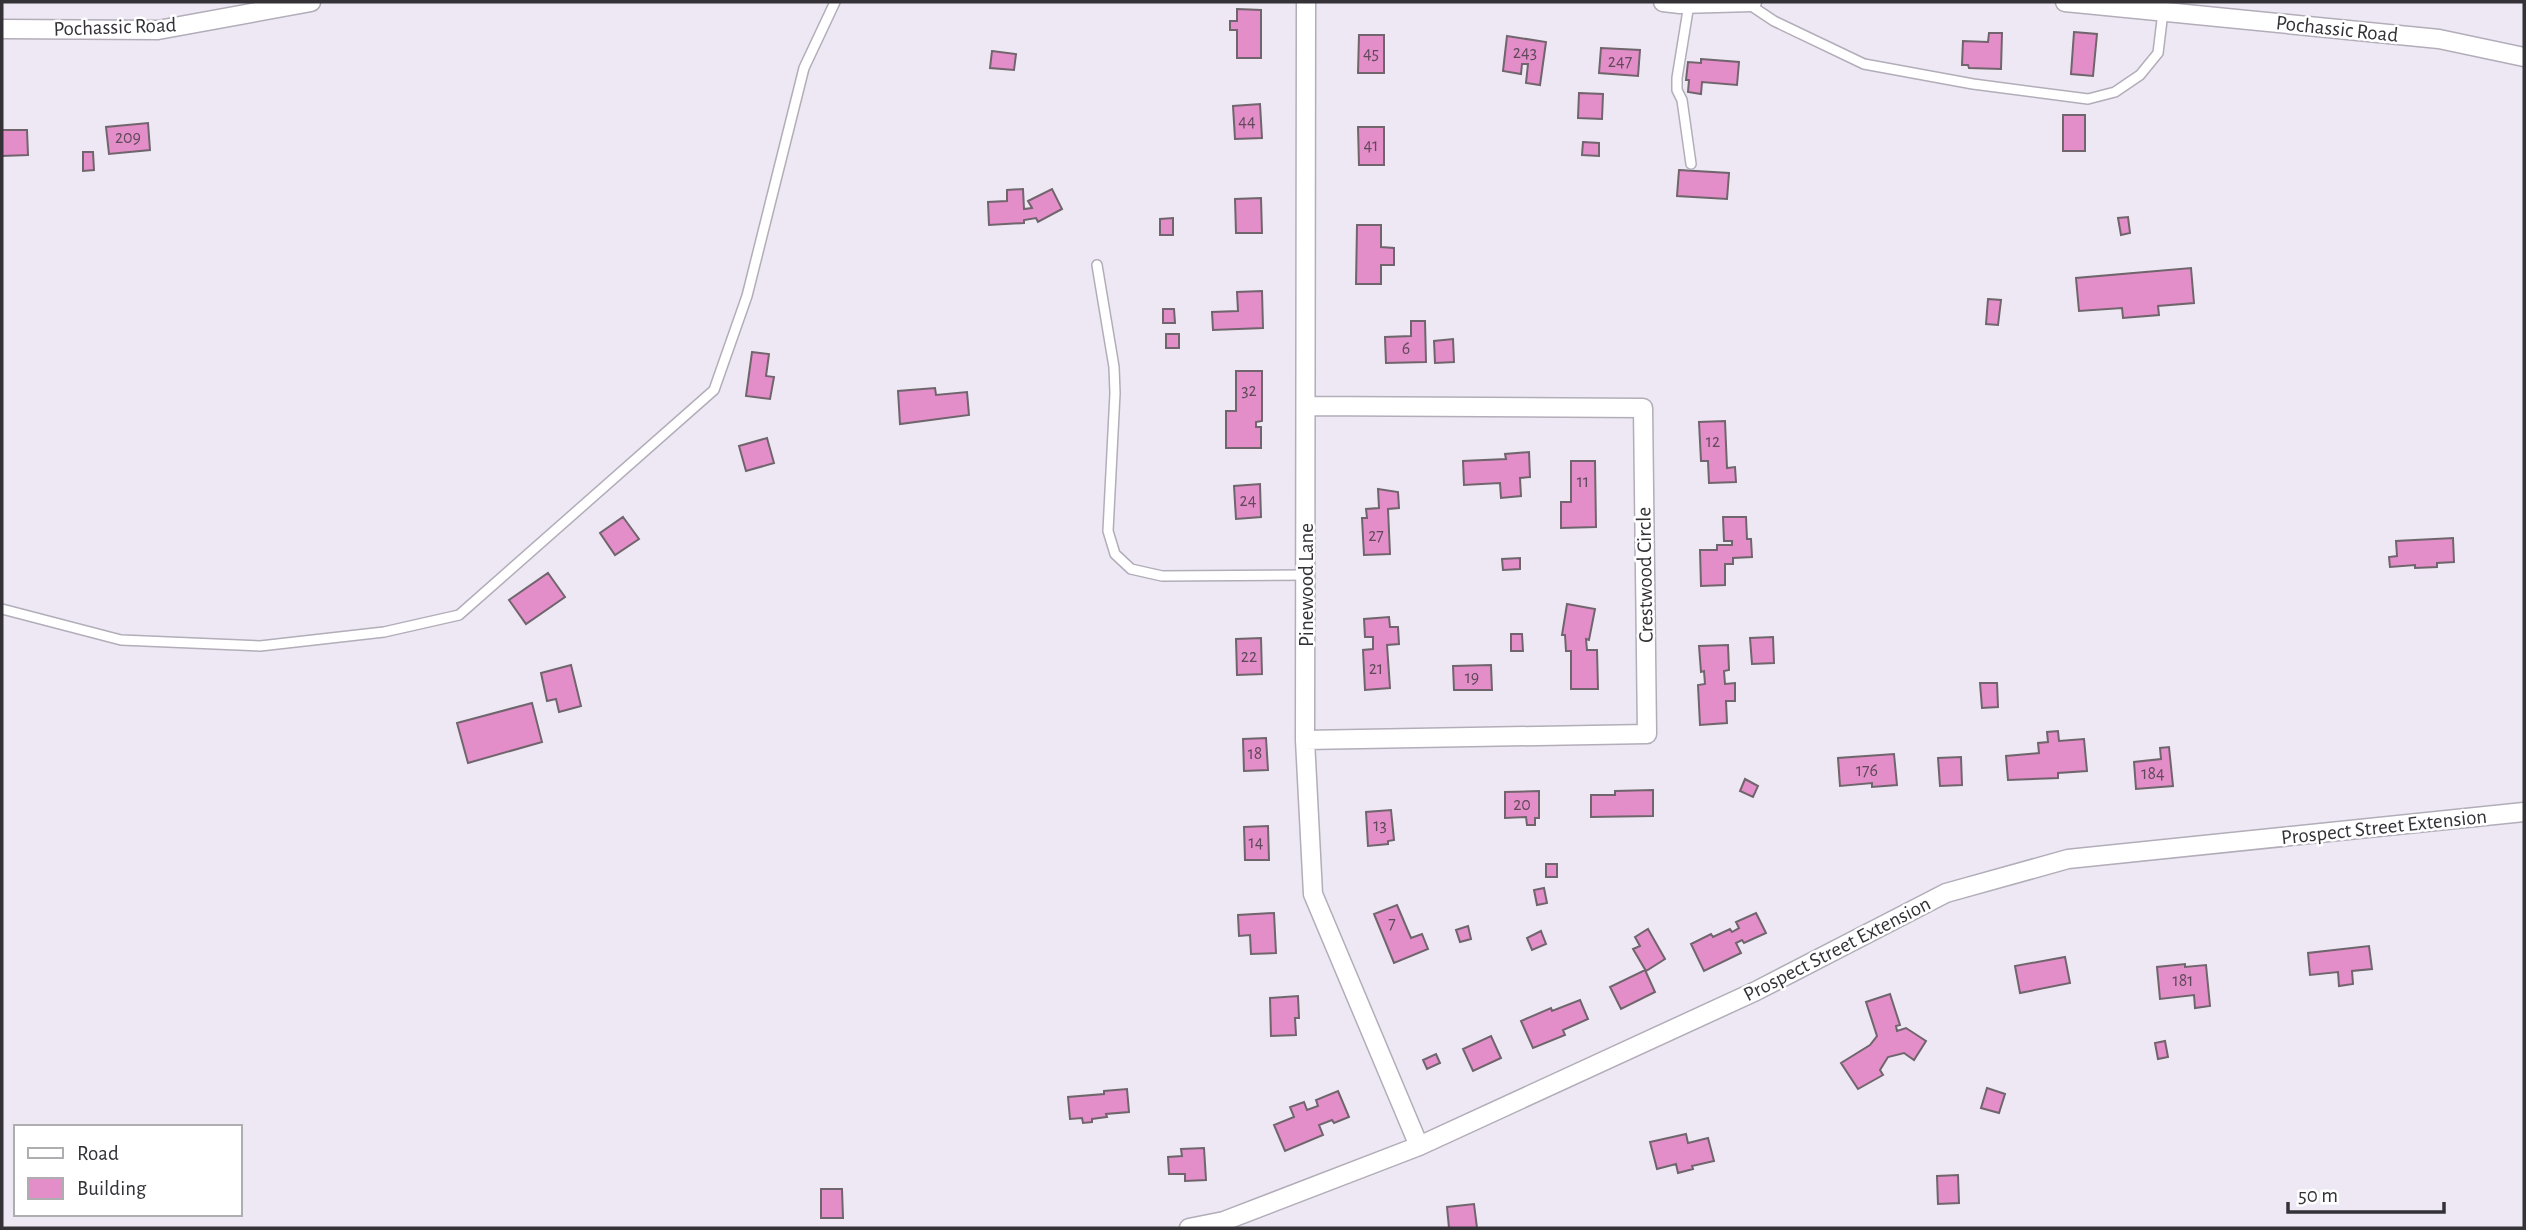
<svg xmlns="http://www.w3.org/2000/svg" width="2526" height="1230" font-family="'Alegreya Sans',sans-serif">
  <rect width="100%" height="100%" fill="#ede8f4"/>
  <!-- building -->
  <path fill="#e38ec8" stroke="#70656c" stroke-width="2" d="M1237,9L1261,10V58H1237V30H1230V21H1237Z
    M2074,32L2097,34L2093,76L2071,74Z
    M1989,33H2002L2001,69L1969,68L1968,65H1962L1963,41L1988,42Z
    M1359,35H1384V73H1358Z
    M1507,36L1546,42L1540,85L1526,83L1528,64H1522L1521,74L1503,71Z
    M1601,48L1640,50L1638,76L1599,73Z
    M992,51L1016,54L1014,70L990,68Z
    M1701,59L1739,62L1737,85L1702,82L1701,94L1688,92L1689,80H1686L1688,62L1701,63Z
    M1579,93L1603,94L1602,119L1578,118Z
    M1260,104L1262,138L1235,139L1233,106Z
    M2063,115H2085V151H2063Z
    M148,123L150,150L109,154L106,127Z
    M1358,127H1384V165H1359Z
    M2,130H27L28,155L2,156Z
    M1583,142L1599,143V156L1582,155Z
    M83,152H93L94,170L83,171Z
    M1679,170L1729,173L1727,199L1677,196Z
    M1023,189L1024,209L1032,208L1028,201L1052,189L1062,209L1038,222L1036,218L1024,220V223L989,225L988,202L1007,201V190Z
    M1261,198L1262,233H1236L1235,199Z
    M2128,217L2130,233L2121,235L2118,218Z
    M1173,218V235H1160V219Z
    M1357,225H1381V247L1394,248V265H1381V284H1356Z
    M2191,268L2194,303L2158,306L2159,315L2123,318L2122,308L2079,311L2076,278Z
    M1262,291L1263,328L1213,330L1212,312L1238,311L1237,292Z
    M1988,299L2001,300L1998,325L1986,324Z
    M1163,309H1174L1175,323H1163Z
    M1411,321H1425L1426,362L1386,363L1385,337L1411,336Z
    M1166,334H1179V348H1166Z
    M1453,339L1454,362L1435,363L1434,341Z
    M752,352L769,354L766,376L774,377L770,399L746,396Z
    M1236,371H1262V421L1256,422V427H1261V448H1226V411H1236Z
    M935,388L936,395L967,392L969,415L900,424L898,391Z
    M1725,421L1727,468L1735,467L1736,482L1709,483L1708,461H1701L1699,422Z
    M767,438L774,463L746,471L739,446Z
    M1529,452L1530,477L1520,478L1521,496L1501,498L1500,483L1464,485L1463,461L1506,459L1505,454Z
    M1571,461H1595L1596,527L1561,528V502H1571Z
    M1260,484L1261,517L1236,519L1234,486Z
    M1378,489L1398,492L1399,508L1388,509L1390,554L1364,555L1362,518H1367L1366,509L1379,508Z
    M623,517L639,539L615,555L600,533Z
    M1723,517H1746L1747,539H1751L1752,557L1733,558V564H1725V585L1701,586L1700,550H1717V545H1732V541H1724Z
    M2453,538L2454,562L2437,563V567L2415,568V565L2390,567L2389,557L2397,556L2396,541Z
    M1520,558V569L1503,570L1502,559Z
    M548,573L565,597L526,624L509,600Z
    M1567,604L1595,609L1589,640L1586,639L1587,650H1597L1598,689H1571V651H1566L1565,635H1562Z
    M1389,617L1390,627H1398L1399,644L1387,645L1390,688L1365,690L1363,650L1373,649V637H1365L1364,619Z
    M1511,634H1522L1523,651H1511Z
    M1773,637L1774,663L1752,664L1750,638Z
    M1261,638L1262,674L1237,675L1236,639Z
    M1728,645L1729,670L1724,671L1725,684L1735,683V701H1726L1727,723L1700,725L1698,685L1705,684L1704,671L1701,672L1699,646Z
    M571,665L581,706L559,712L556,699L547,701L541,673Z
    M1491,665L1492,690H1454L1453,666Z
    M1980,683H1997L1998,707L1982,708Z
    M532,703L542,742L468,763L457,723Z
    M2058,731L2059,741L2084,739L2087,771L2058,773V778L2008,780L2006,756L2039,753L2038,743L2048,742L2047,732Z
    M1266,738L1268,770L1244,771L1243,739Z
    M2169,747L2173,786L2136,789L2134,762L2161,759L2160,748Z
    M1894,754L1897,785L1872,787V783L1840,786L1838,758Z
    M1961,757L1962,785L1940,786L1938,758Z
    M1745,779L1758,786L1753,797L1740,791Z
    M1653,790V816L1591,817V795H1615V791Z
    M1539,791V818H1535V825H1527L1526,817L1505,818V792Z
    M1391,810L1394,840L1388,841V844L1368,846L1366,812Z
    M1268,826L1269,860H1245L1244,827Z
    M1546,864H1557V877H1546Z
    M1544,888L1547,903L1537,905L1534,890Z
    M1397,905L1411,938L1422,934L1428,949L1394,963L1374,914Z
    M1274,913L1276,953L1251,954L1250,935L1239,936L1238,915Z
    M1756,913L1766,933L1744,943L1742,940L1736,943L1741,953L1704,971L1691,944L1711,934L1713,937L1730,929L1732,932L1739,928L1736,922Z
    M1468,926L1471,939L1460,942L1456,930Z
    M1648,929L1665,959L1646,971L1633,949L1640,946L1635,937Z
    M1541,931L1546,944L1532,950L1527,938Z
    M2369,946L2372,969L2352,971L2353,984L2339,986L2338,972L2310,975L2308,953Z
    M2065,957L2070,983L2020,993L2015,966Z
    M2185,964V967L2206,965L2210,1006L2195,1008L2194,995L2160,999L2157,967Z
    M1645,970L1655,992L1621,1009L1610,987Z
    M1890,994L1900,1025L1896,1026L1897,1031L1906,1028L1926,1041L1914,1060L1904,1053L1888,1057L1880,1070L1883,1075L1858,1089L1841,1063L1870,1045L1877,1036L1866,1002Z
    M1298,996L1299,1018H1295L1296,1035L1271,1036L1270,998Z
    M1580,1000L1588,1019L1563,1030L1565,1035L1533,1048L1521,1021L1551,1008L1552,1011Z
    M1491,1036L1501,1058L1473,1071L1463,1049Z
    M2165,1041L2168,1057L2158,1059L2155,1043Z
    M1436,1054L1440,1063L1427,1069L1423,1060Z
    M1987,1088L2005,1094L1999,1113L1981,1108Z
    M1127,1089L1129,1112L1106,1114L1107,1117L1092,1119V1122L1083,1123L1082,1118L1070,1119L1068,1097L1104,1094V1091Z
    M1338,1091L1349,1117L1334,1123L1332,1120L1319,1125L1323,1135L1285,1151L1274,1125L1294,1117L1290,1107L1304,1102L1307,1110L1318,1106L1316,1100Z
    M1686,1134L1688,1143L1708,1138L1714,1161L1692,1166L1693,1169L1678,1173L1676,1164L1657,1169L1650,1142Z
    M1204,1148L1206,1180L1185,1181V1174H1169L1168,1157L1182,1156L1181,1149Z
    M1958,1175L1959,1203L1938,1204L1937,1176Z
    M821,1189H842L843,1218H821Z
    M1474,1204L1477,1228H1449L1447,1207Z"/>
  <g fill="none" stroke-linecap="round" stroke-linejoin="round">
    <defs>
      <path id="service" d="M1747,3L1774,21L1864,64L1973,84L2088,99L2115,92L2140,75L2158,53L2163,12
        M1689,4L1677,78V90L1682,100L1691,164
        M1097,265L1114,367L1115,393L1108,531L1115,554L1131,569L1162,576L1306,575
        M2,609L121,640L260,646L384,632L459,615L714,390L747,296L804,68L835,2"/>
      <path id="minor" d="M1306,2L1305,740L1313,894L1419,1146
        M1663,2L1680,4L1752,2
        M2065,2L2439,39L2524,57
        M2,29L158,30L311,2
        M1305,740L1647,734L1643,408L1307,406
        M1189,1228L1224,1221L1419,1146L1756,991L1946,893L2068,859L2524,812"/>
    </defs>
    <!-- service casing -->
    <use href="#service" stroke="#b2adb9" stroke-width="12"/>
    <!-- minor casing -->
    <use href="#minor" stroke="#b2adb9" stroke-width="21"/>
    <!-- service -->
    <use href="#service" stroke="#fff" stroke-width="9"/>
    <!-- minor -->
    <use href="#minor" stroke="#fff" stroke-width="18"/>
  </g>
  <g text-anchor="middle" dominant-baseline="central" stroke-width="5" stroke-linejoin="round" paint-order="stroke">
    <!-- number labels -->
    <g font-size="18" fill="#60495b">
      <text x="1525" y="53">243</text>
      <text x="1371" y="54">45</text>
      <text x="1620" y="62">247</text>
      <text x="1247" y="122">44</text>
      <text x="128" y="138">209</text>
      <text x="1371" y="146">41</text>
      <text x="1406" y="349">6</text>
      <text x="1249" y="391">32</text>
      <text x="1713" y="442">12</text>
      <text x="1583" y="482">11</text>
      <text x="1248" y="501">24</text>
      <text x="1376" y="536">27</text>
      <text x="1249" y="657">22</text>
      <text x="1376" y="669">21</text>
      <text x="1472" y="678">19</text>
      <text x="1255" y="754">18</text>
      <text x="1867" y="771">176</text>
      <text x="2153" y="774">184</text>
      <text x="1522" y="805">20</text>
      <text x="1380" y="826">13</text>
      <text x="1256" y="843">14</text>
      <text x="1392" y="924">7</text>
      <text x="2183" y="981">181</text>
    </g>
    <!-- street labels -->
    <g font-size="21" fill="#343237" stroke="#fff">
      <text transform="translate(115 27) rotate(-2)">Pochassic Road</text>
      <text transform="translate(2337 29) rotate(6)">Pochassic Road</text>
      <text transform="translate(1645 575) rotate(-91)">Crestwood Circle</text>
      <text transform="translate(1306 585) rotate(-90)">Pinewood Lane</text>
      <text transform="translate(2384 827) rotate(-6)">Prospect Street Extension</text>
      <text transform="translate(1837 949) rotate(-27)">Prospect Street Extension</text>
    </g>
  </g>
  <!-- border -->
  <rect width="2526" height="1230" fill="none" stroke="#343237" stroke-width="7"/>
  <!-- legend -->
  <rect x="14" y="1125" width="228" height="91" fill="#ffffff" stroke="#aeadaf" stroke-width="2"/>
  <rect x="28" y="1148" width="35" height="10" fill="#ffffff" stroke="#aeadaf" stroke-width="2"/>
  <text x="77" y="1160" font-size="21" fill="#343237">Road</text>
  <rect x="28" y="1178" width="35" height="21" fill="#e38ec8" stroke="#aeadaf" stroke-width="2"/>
  <text x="77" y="1195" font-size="21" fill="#343237">Building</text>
  <!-- scale -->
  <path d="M2288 1202v10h156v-10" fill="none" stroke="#343237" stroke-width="3.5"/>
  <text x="2298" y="1202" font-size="21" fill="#343237" stroke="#ffffff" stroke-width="5" paint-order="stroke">50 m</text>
</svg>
